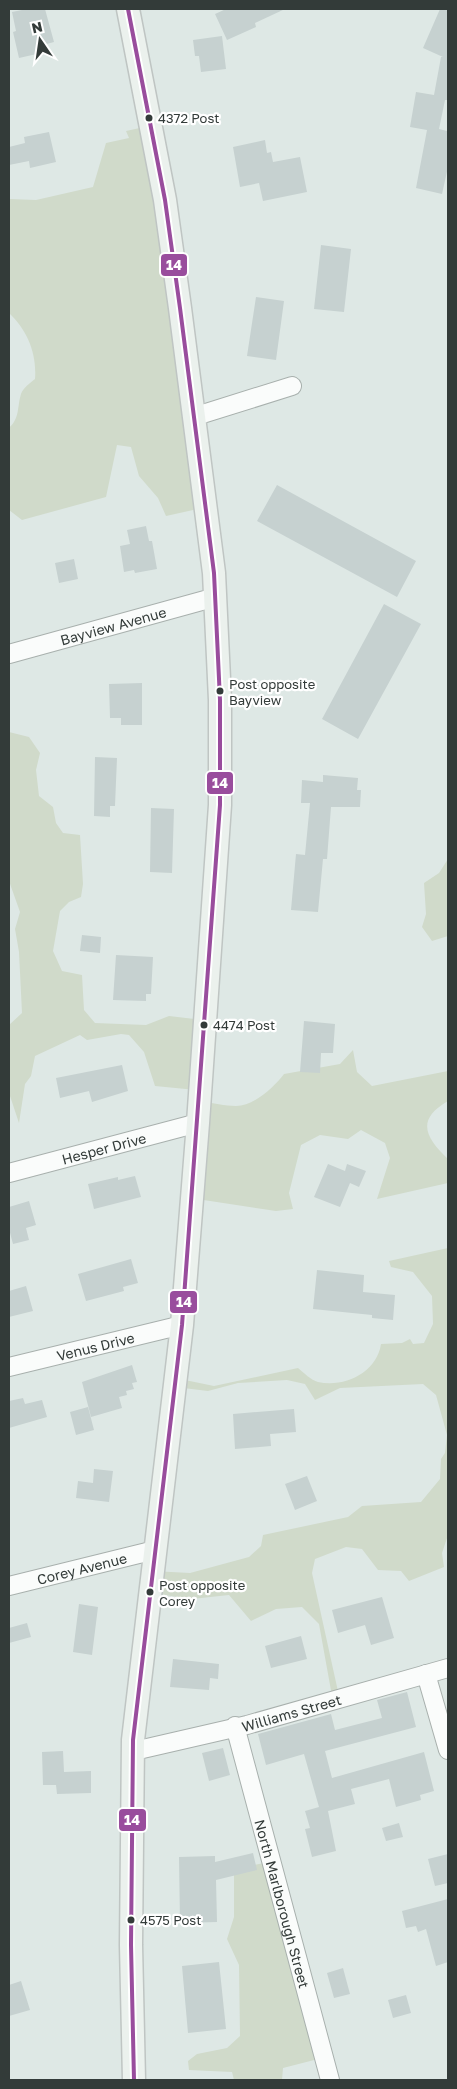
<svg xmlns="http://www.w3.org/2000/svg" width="457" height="2089" font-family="'Golos Text',sans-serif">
  <rect width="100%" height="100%" fill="#dee8e5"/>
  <!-- green -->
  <path fill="#d0daca" d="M149,126L202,508L166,516L158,498L139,476L131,447L117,445L106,497L22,520L9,510V428C20,418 17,407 21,394C23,388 30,383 35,379C37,353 27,330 9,313V199L36,200L93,187L106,143L129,138L126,131Z
    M9,732L29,737L40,753L36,770L39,796L53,807L56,823L63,833L80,835L83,884L81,897L69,902L60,911L53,951L62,971L82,975L84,1010L95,1023L146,1025L169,1016L203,1020L196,1090L155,1086L144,1052L129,1035L121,1034L87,1040L80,1035L35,1056L31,1076L25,1084L19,1123L9,1093V1025L22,1013L19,952L15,929L20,912L9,881Z
    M448,859V936L432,941L422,927L426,914L424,883L439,873Z
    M353,1050L357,1072L372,1086L448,1071V1101C415,1120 426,1138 448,1159V1183L377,1199L390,1158L385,1143L361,1130L348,1139L320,1135L301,1145L289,1193L293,1209L276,1211L197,1199L201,1101C213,1103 225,1106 236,1106C254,1106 274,1087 284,1074L340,1064Z
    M448,1248V1535L442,1553L444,1567L409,1581L401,1571L378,1570L362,1549L346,1547L315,1559L312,1573L339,1696H332L319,1624L302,1607L276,1609L251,1621L229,1595L192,1599L150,1593L152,1571L190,1573L249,1557L261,1546L263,1535L348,1517L362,1506L421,1502L440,1479L441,1459L445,1453L447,1435L436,1395L423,1384L340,1388L315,1400L305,1384L287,1380L238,1383L208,1391L175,1387L180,1379L214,1386L298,1368C304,1373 311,1380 318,1382C345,1388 377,1372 381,1344L402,1343L410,1339L413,1344L424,1343L433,1324L432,1296L413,1272L391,1267L389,1261Z
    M269,1862L322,2058L283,2068L282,2080H234L232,2072L189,2070L188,2061L197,2054L227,2048L240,2036L239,1965L227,1939L234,1917V1869Z"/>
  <!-- building -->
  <path fill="#c6d1d0" d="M27,9H45L54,42L39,46L41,53L19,58L13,32L16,31L12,12Z
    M226,9H285L255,23L256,27L227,40L215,14Z
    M440,9H448V100H445L439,129L447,131L448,167L442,194L416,188L427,130L410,127L416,92L434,95L441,57H443L423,48Z
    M222,36L226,69L201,72L199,56H195L193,40Z
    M49,132L56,162L30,168L29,161L9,165V147L25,143L24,137Z
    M265,140L267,153L271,152L273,162L300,157L307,192L263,201L259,183L240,187L233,147Z
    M321,245L351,249L344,312L314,309Z
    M256,297L284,301L276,360L247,356Z
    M277,485L416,561L397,597L257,521Z
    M146,526L149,541H152L157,569L135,573L134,570L124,572L120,546L130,544L127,530Z
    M74,559L78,579L59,583L55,563Z
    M384,604L421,624L358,739L322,719Z
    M142,683V725H121V718H110L109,684Z
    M95,757L117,758L115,806H110V817L94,816Z
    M323,775L358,778L357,790H361L360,807H331L327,859H323L318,912L291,910L296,854L305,855L310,803H301L302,780L323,782Z
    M151,808L174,809L172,873L150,872Z
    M82,935L101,937L100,953L80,951Z
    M116,955L153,957L151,994H146V1001L113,1000Z
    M304,1021L335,1024L333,1053H321L320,1073L300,1072Z
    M122,1065L128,1091L92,1102L89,1091L60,1098L56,1078Z
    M328,1164L345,1171L347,1164L366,1171L359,1187L350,1183L340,1207L314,1197Z
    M135,1176L141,1197L94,1209L88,1184L118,1177V1180Z
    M29,1201L36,1225L26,1228L29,1240L13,1244L9,1229V1207Z
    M131,1259L138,1283L123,1287L124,1291L86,1301L78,1274Z
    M317,1270L364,1275L363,1292L395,1295L393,1320L372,1318V1315L313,1309Z
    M26,1286L33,1311L9,1317V1291Z
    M132,1365L137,1382L132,1383L134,1389L126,1391L127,1395L119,1397L122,1408L91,1417L82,1382Z
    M23,1398L25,1404L42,1400L47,1417L9,1428V1401Z
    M88,1407L94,1430L76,1435L70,1412Z
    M294,1409L296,1432L270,1434L271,1446L235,1449L233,1414Z
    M94,1469L113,1471L109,1502L76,1498L78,1481L93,1483Z
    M307,1476L317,1501L295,1510L285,1484Z
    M382,1597L394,1638L371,1645L365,1625L338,1633L332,1610Z
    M79,1604L98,1607L92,1655L73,1652Z
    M27,1623L31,1637L9,1643V1628Z
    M301,1636L307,1659L271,1668L265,1646Z
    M173,1659L219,1664L218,1679L210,1678L209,1690L170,1687Z
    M407,1692L416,1727L325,1751L332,1778L424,1752L434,1791L420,1795L421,1800L396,1807L389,1779L351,1789L355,1804L328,1811L336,1851L312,1857L305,1829L310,1828L305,1811L319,1807L304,1754L266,1765L258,1734L331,1714L335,1730L382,1718L377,1700Z
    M223,1748L230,1775L209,1781L202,1753Z
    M63,1751L64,1772L91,1771V1793L57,1794L56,1785H43L42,1752Z
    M399,1823L403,1837L386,1841L382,1828Z
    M253,1853L257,1870L216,1880L217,1922L180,1923L179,1857L215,1856V1862Z
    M448,1854V1883L435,1886L428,1859Z
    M448,1899V1962L436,1966L426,1929L418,1932L416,1926L406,1928L402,1911Z
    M219,1962L226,2029L188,2033L182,1966Z
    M343,1968L350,1994L334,1998L327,1973Z
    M21,1981L30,2010L9,2016V1985Z
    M406,1995L411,2013L393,2018L388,2000Z"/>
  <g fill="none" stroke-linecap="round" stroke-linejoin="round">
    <defs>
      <g id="minor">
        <path d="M193,417L292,386"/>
        <path id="s1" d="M9,654L216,597"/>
        <path id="s2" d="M9,1173L198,1123"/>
        <path id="s3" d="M9,1367L182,1325"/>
        <path id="s4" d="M9,1586L155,1550"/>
        <path d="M426,1674L448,1750"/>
        <path id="s5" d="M235,1726L330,2080"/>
        <path id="s6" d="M134,1751L247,1725L448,1668"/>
      </g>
      <path id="major" d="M128,9L165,200L180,308L214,573L220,700V805L198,1123L182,1325L133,1740L131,1945L134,2080"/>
    </defs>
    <!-- minor casing -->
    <use href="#minor" stroke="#a8b0ad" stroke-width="20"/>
    <!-- major casing -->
    <use href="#major" stroke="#bfc5c3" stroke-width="25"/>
    <!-- minor -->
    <use href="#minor" stroke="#fafcfb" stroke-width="18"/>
    <!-- major -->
    <use href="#major" stroke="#ebf1ed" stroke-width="22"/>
    <defs>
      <path id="bus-1" d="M128,9L165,200L180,308L214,573L220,700V805L182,1325L133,1740L131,1945L134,2080"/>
    </defs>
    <!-- bus-1 casing -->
    <use href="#bus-1" stroke="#fff" stroke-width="8"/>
    <!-- bus-1 -->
    <use href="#bus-1" stroke="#994d9d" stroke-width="4"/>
  </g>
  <!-- markers -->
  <g fill="#333b39" stroke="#fff" stroke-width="2">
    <circle cx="149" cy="118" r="4.5"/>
    <circle cx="220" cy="691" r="4.5"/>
    <circle cx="204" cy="1025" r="4.5"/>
    <circle cx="150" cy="1592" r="4.5"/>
    <circle cx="131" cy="1920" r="4.5"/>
  </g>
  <g text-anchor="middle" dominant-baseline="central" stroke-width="4.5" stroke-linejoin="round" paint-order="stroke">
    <!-- bus labels -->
    <g font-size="13" fill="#333b39" stroke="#fff" text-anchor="start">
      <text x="158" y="118">4372 Post</text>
      <text x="229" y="684">Post opposite<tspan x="229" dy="16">Bayview</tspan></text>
      <text x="213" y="1025">4474 Post</text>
      <text x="159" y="1585">Post opposite<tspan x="159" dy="16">Corey</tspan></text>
      <text x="140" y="1920">4575 Post</text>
    </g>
    <!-- street labels -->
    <g font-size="14" fill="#333b39" stroke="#fff">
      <text stroke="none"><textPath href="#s1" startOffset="108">Bayview Avenue</textPath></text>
      <text stroke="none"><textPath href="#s2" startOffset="98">Hesper Drive</textPath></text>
      <text stroke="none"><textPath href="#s3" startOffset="89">Venus Drive</textPath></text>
      <text stroke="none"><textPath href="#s4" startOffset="75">Corey Avenue</textPath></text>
      <text stroke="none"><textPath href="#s6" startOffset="162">Williams Street</textPath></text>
      <text stroke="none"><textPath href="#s5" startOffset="184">North Marlborough Street</textPath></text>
    </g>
  </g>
  <g stroke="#fff" stroke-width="2">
    <rect x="160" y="253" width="28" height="24" rx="5" fill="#994d9d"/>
    <rect x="206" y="771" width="28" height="24" rx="5" fill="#994d9d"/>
    <rect x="169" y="1290" width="29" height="24" rx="5" fill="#994d9d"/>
    <rect x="118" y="1808" width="29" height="24" rx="5" fill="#994d9d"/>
  </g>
  <g font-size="14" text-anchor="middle" font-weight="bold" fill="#fff">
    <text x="174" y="270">14</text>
    <text x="220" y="788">14</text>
    <text x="184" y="1307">14</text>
    <text x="132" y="1825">14</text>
  </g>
  <!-- border -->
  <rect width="457" height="2089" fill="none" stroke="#333b39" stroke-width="20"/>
  <!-- north arrow -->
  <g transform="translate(40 40) rotate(347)" stroke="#ffffff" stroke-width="4" paint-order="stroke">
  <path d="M0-4L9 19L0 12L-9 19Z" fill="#333b39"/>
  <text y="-8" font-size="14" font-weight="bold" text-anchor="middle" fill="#333b39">N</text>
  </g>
</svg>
